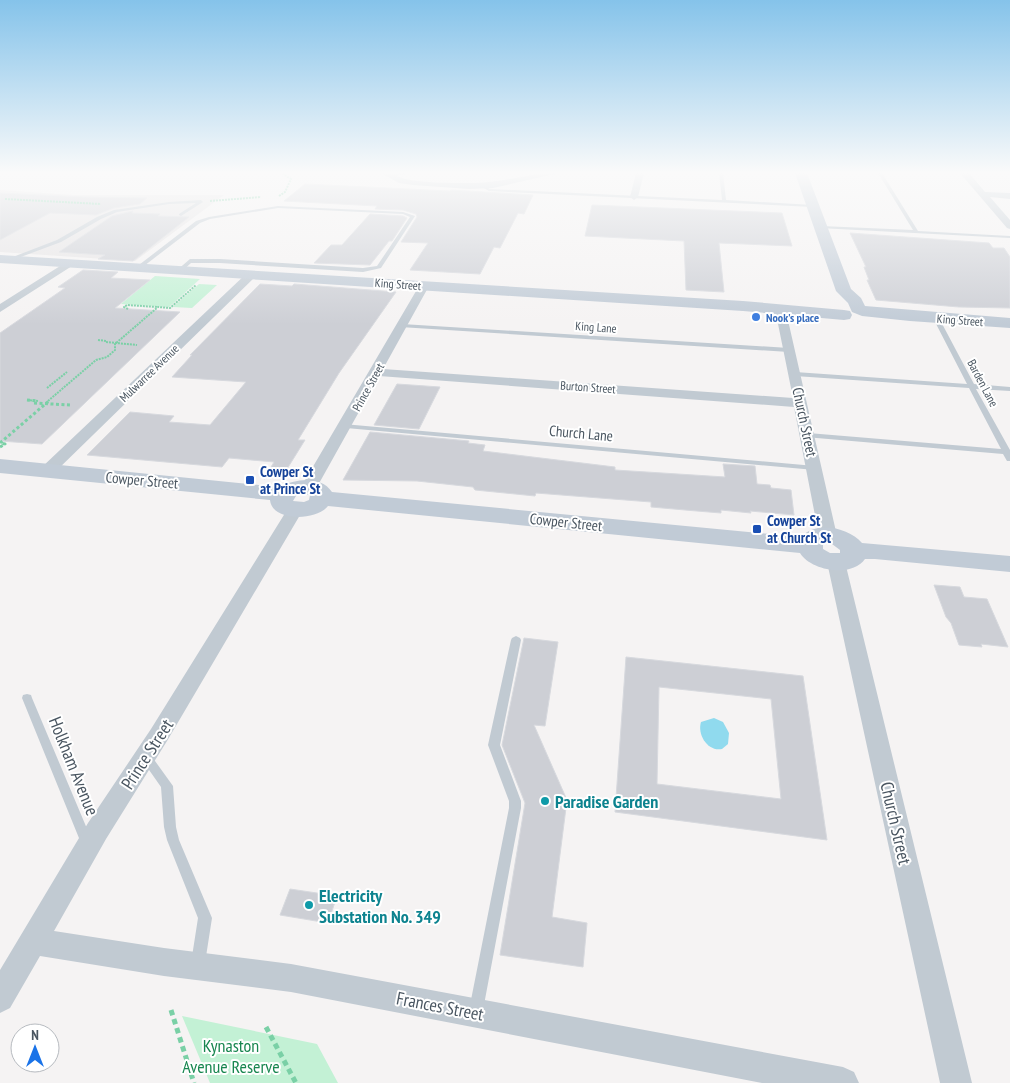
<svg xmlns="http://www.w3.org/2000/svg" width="1010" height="1083" font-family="'PT Sans Narrow',sans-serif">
  <rect width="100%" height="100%" fill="#f5f3f3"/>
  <!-- education -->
  <path fill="#e6e4e5" d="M0,190L73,195H224L135,261L0,252Z"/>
  <!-- green -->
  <path fill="#c3f1d5" d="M155,276L200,279L169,307L121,304Z
    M199,284L217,285L192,308L173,307Z
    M182,1016L317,1044L338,1083H210Z"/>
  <!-- water -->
  <path fill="#90daee" d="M714,718L723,722L729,733L728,744L722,749C708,752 697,735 701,722Z"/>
  <!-- building -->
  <path fill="#cdcfd5" stroke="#d7d9de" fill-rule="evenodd" d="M305,184L450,191L451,190L533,195L524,214L518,213L500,248L494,247L480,274L410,270L428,243L401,242L417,217L416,214L403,210L375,209L377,206L284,201Z
    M0,193L85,197L147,198L140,204L114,208L96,215L50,213L0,240Z
    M592,205L782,213L792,246L719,243L724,292L686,290L684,241L585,236Z
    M133,211L132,213L160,214L158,216L189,217L133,261L98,259L105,255L59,252L112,216Z
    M370,214L403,216L407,218L392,241H389L370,265L314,263L331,245H342Z
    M850,233L989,243L993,248H1004L1010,257V308L959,307L876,300L867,280H869L864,267H866Z
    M83,270L118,272L111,278L150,280L115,308L180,312L42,444L0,441V333L65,288L58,287Z
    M260,284L292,286L294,284L396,292L339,373L298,440H305L287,469L264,479L274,462L229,458L222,467L87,455L130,412L174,416L169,422L210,425L246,382L172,377L192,355H190Z
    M397,384L440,387L419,429L374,425Z
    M370,432L469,441L468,443L485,445L483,451L615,467V470L725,477L723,464L755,466L757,484L770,485L771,488L791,490L794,515L750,511L751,513L721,510V513L685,510L651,507V502L536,493L535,496L475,490L473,487L417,481L343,480Z
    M934,585L960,587L964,597L987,599L1008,647L981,644L982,647L959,645L951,623L946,617Z
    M524,638L558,642L545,726L534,725L567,800L552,917L587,923L583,967L500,955L525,803L502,745Z
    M626,657L803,676L827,840L615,812ZM659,687L771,699L781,799L657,784Z
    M290,889L337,896L328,923L280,915Z"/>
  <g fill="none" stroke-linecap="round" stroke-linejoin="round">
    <!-- path-far2 -->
    <path stroke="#7ad0a6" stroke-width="2" stroke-dasharray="2 1" stroke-linecap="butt" d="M279,196L285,192L291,179L283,174
      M5,199L101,204
      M210,201L261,197
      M128,309L124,307L127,305L157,307
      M98,340L107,341
      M106,342L137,345
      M47,388L67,372
      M27,400L38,401
      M48,401L96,360L107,357L115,350V344L158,307L170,308L196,285"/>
    <!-- path-far1 -->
    <path stroke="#7ad0a6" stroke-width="3" stroke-dasharray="3 2.5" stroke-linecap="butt" d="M27,400L38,401
      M34,403L70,405
      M0,447L5,444L0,443L50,400"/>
    <!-- path -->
    <path stroke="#7ad0a6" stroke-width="5" stroke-dasharray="5.5 4" stroke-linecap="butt" d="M171,1010L194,1083
      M266,1027L296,1083"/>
    <!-- lane -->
    <path fill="#c1cad2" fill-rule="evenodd" d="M400,173H410L391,177L389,176Z
      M719,173H723L726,200L813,205L815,206L813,207L489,191L480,186L483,185L490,189L722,200Z
      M878,173H882L918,231L1010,236V238L819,228V227L821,226L913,230Z
      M201,200L203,202L181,216L179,215V214L196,203L169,204L117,212L101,219L61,242L10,261L5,260L57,240L97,217L114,210L169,202Z
      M278,206L403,212L415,216L381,268L363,272L220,263H191L181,272L176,271L190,259H220L363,268L377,266L410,217L403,214L278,208L210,219L200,223L140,269L135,268L196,221L209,217Z
      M934,317L939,318L974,384L1010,387V391L976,389L1010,450V461H1007L1003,454L805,437L804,435L808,433L1001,449L969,388L795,376L792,374L795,372L967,384L933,318Z
      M402,324L789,348L792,350L789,352L400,327L399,326Z
      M343,424L815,466L819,468L815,470L346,428L342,426Z
      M516,636L520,638L521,640L500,745L521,801V808L483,1010L481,1015L476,1017L471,1015L469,1010L509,808V801L488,745L511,640L512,638Z
      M27,694L31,695L32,698L93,843L91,847L87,849L83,847L81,843L22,698L23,695Z
      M146,752L150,754L173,786L176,827L179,840L212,918L205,963L203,968L198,970L193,968L191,963L198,918L167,840L164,827L161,787L140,757L142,754Z"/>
    <!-- street -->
    <path fill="#c1cad2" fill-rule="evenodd" d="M381,173C392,173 400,178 410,180C429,183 449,183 468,183C499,184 528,173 559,173L493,188L469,189L413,185L399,183Z
      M636,173H644L638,197L634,200L630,197Z
      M960,173H969L985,192L1010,193V199L990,197L1010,220V229L1007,228Z
      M68,261L72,262L73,264L72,266L0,312V304Z
      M251,272L255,273L256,275L255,277L53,474H41L39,471L41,468L247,273Z
      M424,283L429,286L383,369L793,398L775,309L781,306L785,307L837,536L834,540L828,541L822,540L819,536L794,407L379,376L317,487L315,490H303L301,487L419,286Z
      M295,505L301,506L303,510L167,741L106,839L54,931L164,948L291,964L843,1067L854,1072L859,1083H762L291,992L164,976L40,956L10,1008L0,1013V970L88,823L151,729L287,510L289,506Z
      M836,556L842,558L845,562L972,1083H940L827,562L830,558Z"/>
    <!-- secondary -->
    <path fill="#c1cbd6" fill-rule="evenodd" d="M795,173H807L851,289L861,298L865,306L1010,318V328L910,321L862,316L852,312L848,303L836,291Z
      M0,255L743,301L844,310L850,311L852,315L850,319L844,320L743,311L0,263Z
      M0,459L279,487C296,479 320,475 332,492L801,537C816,521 848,527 862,543L1010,556V572L875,559H865C852,578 811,571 800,553L328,506C317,521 272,522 270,500L0,473ZM302,494L310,495L309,500L304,502L293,501L296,496ZM823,543L832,544L840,550V553H830L823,549Z"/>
  </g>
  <!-- sky -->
  <linearGradient id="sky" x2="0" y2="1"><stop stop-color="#85c3ea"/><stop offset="0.53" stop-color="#fafafa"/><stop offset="1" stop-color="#fafafa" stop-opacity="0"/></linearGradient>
  <rect width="1010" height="325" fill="url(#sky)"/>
  <!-- markers -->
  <circle fill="#3f7fe0" stroke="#fff" stroke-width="2" cx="756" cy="317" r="5"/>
  <g fill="#1a4fb4" stroke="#fff" stroke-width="2">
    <rect x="245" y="475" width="10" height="10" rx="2.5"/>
    <rect x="752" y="524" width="10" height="10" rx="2.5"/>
  </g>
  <g fill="#0f9aa8" stroke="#fff" stroke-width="2">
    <circle cx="545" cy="801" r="5"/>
    <circle cx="309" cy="905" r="5"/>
  </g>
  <g text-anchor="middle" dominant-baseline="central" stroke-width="4" stroke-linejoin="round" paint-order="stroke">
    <!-- far-street labels -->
    <g font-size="12" fill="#4a5661" stroke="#fff">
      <text transform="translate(398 284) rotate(4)">King Street</text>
      <text transform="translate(960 320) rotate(4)">King Street</text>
      <text transform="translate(596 327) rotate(4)">King Lane</text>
      <text transform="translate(149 373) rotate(-44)">Mulwarree Avenue</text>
      <text transform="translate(983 383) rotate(62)">Barden Lane</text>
      <text transform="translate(368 387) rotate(-61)">Prince Street</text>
      <text transform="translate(588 387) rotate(4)">Burton Street</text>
    </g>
    <!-- far-shop labels -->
    <g font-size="12" font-weight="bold" fill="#366cbe" stroke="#fff" text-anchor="start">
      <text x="766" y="317">Nook's place</text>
    </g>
    <!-- street labels -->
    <g font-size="15" fill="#4a5661" stroke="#fff">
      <text transform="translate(805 422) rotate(78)">Church Street</text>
      <text transform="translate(581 433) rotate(5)">Church Lane</text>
      <text transform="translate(142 480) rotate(5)">Cowper Street</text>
      <text transform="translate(566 522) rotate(6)">Cowper Street</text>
    </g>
    <!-- transit labels -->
    <g font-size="15" font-weight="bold" fill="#164399" stroke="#fff" text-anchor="start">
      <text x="260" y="471">Cowper St<tspan x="260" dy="17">at Prince St</tspan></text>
      <text x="767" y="520">Cowper St<tspan x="767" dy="17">at Church St</tspan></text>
    </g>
    <!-- near-street labels -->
    <g font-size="18" fill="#4a5661" stroke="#fff">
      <text transform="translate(147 754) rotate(-57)">Prince Street</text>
      <text transform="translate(74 766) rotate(68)">Holkham Avenue</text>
      <text transform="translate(896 823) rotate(77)">Church Street</text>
      <text transform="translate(440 1006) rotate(11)">Frances Street</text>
    </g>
    <!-- near-culture labels -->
    <g font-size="18" font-weight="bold" fill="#0d838f" stroke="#fff" text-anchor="start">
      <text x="555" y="801">Paradise Garden</text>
      <text x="319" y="895">Electricity<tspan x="319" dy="21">Substation No. 349</tspan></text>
    </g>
    <!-- near-park labels -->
    <g font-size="18" fill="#17864f" stroke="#fff">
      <text x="231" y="1045">Kynaston<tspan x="231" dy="21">Avenue Reserve</tspan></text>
    </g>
  </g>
  <!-- north arrow -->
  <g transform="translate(35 1048)"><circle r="24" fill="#ffffff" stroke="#b7bbc0"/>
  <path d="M0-4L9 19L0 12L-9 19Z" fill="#1a73e8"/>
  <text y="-8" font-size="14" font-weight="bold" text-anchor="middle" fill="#4a5661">N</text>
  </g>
</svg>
